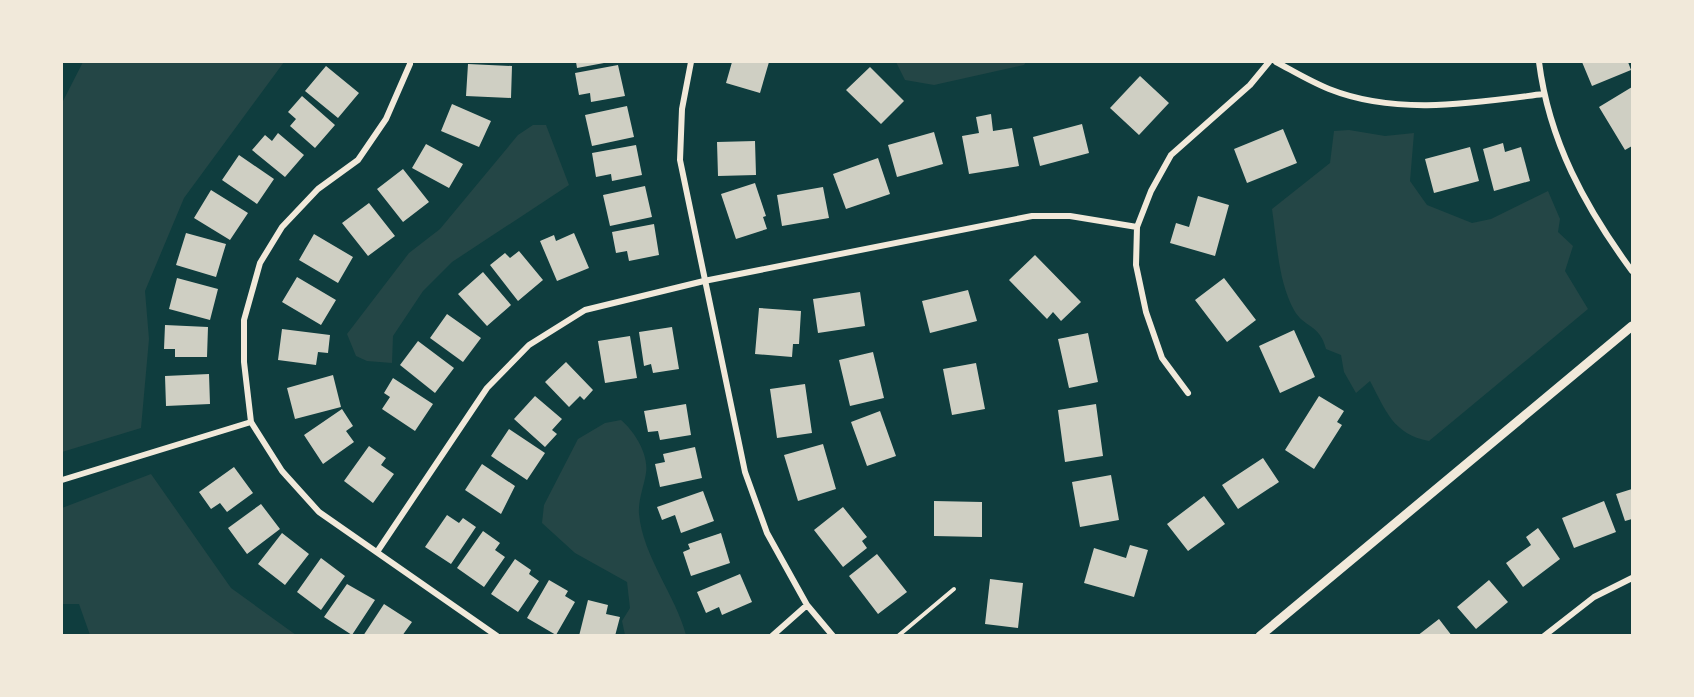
<svg xmlns="http://www.w3.org/2000/svg" width="1694" height="697" font-family="'PT Sans',sans-serif">
  <rect width="100%" height="100%" fill="#0f3d3e"/>
  <!-- green -->
  <path fill="#244646" d="M83,62H284L184,198L145,291L149,339L141,428L62,452V103Z
    M896,62H1026L1024,65L934,85L905,80Z
    M533,125H546L569,185L452,262L423,291L393,336L392,363L367,361L356,356L347,334L409,253L440,229L518,135Z
    M1349,130L1385,136L1414,133L1410,181L1427,205L1472,223L1491,219L1548,191L1560,219L1558,232L1573,246L1565,271L1588,309L1429,441C1393,434 1386,411 1370,381L1356,393L1344,372L1341,355L1326,349C1320,324 1304,328 1294,310C1278,281 1277,242 1272,209L1330,163L1334,131Z
    M621,420C634,431 649,454 646,473C644,486 638,500 639,514C643,557 675,594 686,635H625L622,621L630,608L627,582L575,553L542,523L544,505L578,439L605,423Z
    M151,474L231,588L296,635H90L79,604H62V508Z"/>
  <!-- building -->
  <path fill="#cfcfc3" d="M576,62H604V63L577,68Z
    M732,62H769L760,93L726,83Z
    M1582,62H1628L1631,70L1592,86Z
    M468,64L512,66L511,98L466,96Z
    M618,65L625,96L591,102L590,93L579,95L575,73Z
    M326,66L359,93L338,118L305,91Z
    M870,67L904,101L881,124L846,90Z
    M1140,76L1169,103L1139,135L1110,108Z
    M1632,87V146L1625,150L1599,107Z
    M302,96L335,125L315,148L290,126L296,119L288,112Z
    M452,104L491,121L479,147L441,131Z
    M627,106L634,137L592,146L585,115Z
    M991,114L993,131L1012,128L1019,166L969,174L962,136L979,133L976,117Z
    M1082,124L1089,153L1040,166L1033,137Z
    M1283,129L1297,163L1247,183L1234,149Z
    M934,132L943,164L897,177L888,145Z
    M278,133L304,155L285,177L252,150L265,135L272,141Z
    M755,141L756,175L718,176L717,142Z
    M1503,143L1505,152L1521,147L1530,181L1494,191L1483,149Z
    M426,144L463,164L449,188L412,168Z
    M636,145L642,175L612,181L611,174L596,177L592,153Z
    M1470,147L1479,181L1434,193L1425,159Z
    M239,155L274,179L257,204L222,180Z
    M878,158L890,194L846,209L833,174Z
    M403,169L429,202L403,222L377,189Z
    M755,183L766,216L763,217L767,229L736,239L721,194Z
    M645,186L652,217L610,226L603,195Z
    M823,187L829,218L782,226L777,195Z
    M211,190L248,213L230,240L194,218Z
    M1198,196L1229,205L1215,256L1170,243L1176,223L1189,227Z
    M369,203L395,236L368,256L342,223Z
    M654,224L659,255L629,261L627,251L616,253L612,232Z
    M186,233L226,244L216,277L176,265Z
    M574,233L589,268L557,281L540,241L554,235L556,241Z
    M314,234L353,257L338,283L299,260Z
    M519,251L543,280L518,301L490,265L505,253L510,258Z
    M1035,255L1081,302L1061,321L1053,312L1047,319L1009,280Z
    M483,272L511,305L487,326L458,294Z
    M297,277L336,300L321,325L282,302Z
    M177,278L218,289L210,320L169,309Z
    M1224,278L1256,320L1227,342L1195,300Z
    M968,290L977,321L930,333L922,301Z
    M860,292L865,326L818,333L813,299Z
    M759,308L801,311L799,344H793L792,357L755,354Z
    M447,314L481,338L463,362L430,338Z
    M165,325L208,327L207,357H175V349H164Z
    M672,327L679,369L653,373L651,364L644,366L639,332Z
    M282,329L330,335L328,353L318,352L316,365L278,360Z
    M1294,330L1315,377L1280,393L1259,346Z
    M1088,333L1098,382L1069,388L1058,339Z
    M630,336L637,378L605,383L598,341Z
    M418,341L454,368L435,393L400,365Z
    M873,352L884,398L850,406L839,360Z
    M566,362L593,390L584,400L580,396L569,407L545,382Z
    M976,363L985,409L952,415L943,369Z
    M209,374L210,404L166,406L165,376Z
    M333,375L341,407L295,419L287,388Z
    M393,378L433,404L415,431L382,409L390,397L384,393Z
    M805,384L812,433L777,438L770,389Z
    M535,396L562,419L552,430L557,434L545,447L514,419Z
    M1319,396L1344,411L1337,422L1342,425L1314,469L1285,450Z
    M686,404L691,435L660,440L658,431L648,432L644,411Z
    M1096,404L1103,456L1065,462L1058,410Z
    M342,409L353,426L346,431L354,442L323,464L304,435Z
    M880,411L896,456L867,466L851,422Z
    M509,429L545,453L527,480L491,456Z
    M823,444L836,489L798,501L784,455Z
    M369,446L386,458L381,465L394,474L373,503L344,481Z
    M695,447L702,478L660,487L655,464L665,462L663,454Z
    M1263,458L1279,482L1238,509L1222,485Z
    M482,464L515,486L501,514L465,490Z
    M234,467L253,493L227,512L220,503L211,509L199,492Z
    M1111,475L1119,520L1080,527L1072,482Z
    M1632,489V519L1625,521L1616,494Z
    M703,491L714,521L681,533L675,515L662,520L657,507Z
    M1204,496L1225,524L1188,551L1167,524Z
    M934,501L982,502V537L934,536Z
    M1604,501L1616,532L1574,548L1562,518Z
    M261,504L280,529L247,554L228,528Z
    M843,507L867,537L862,541L867,548L843,567L814,530Z
    M447,515L459,523L463,518L476,527L451,564L425,547Z
    M1538,528L1560,559L1523,587L1506,563L1531,545L1526,537Z
    M483,531L500,543L495,550L505,557L484,587L457,568Z
    M282,533L309,554L285,585L258,564Z
    M721,533L730,563L691,576L683,552L690,549L688,544Z
    M1130,545L1148,550L1134,597L1084,583L1094,548L1126,558Z
    M877,554L907,592L878,614L849,576Z
    M321,558L345,576L321,610L297,592Z
    M515,559L531,570L529,574L539,581L518,612L491,594Z
    M740,574L752,602L722,615L719,607L706,613L697,592Z
    M990,579L1023,583L1018,628L985,624Z
    M549,580L568,591L565,596L575,602L556,635L527,618Z
    M1489,580L1508,602L1476,629L1457,607Z
    M347,584L375,600L352,635L324,617Z
    M588,600L608,605L606,614L620,617L615,636H579Z
    M384,604L412,622L402,636H363Z
    M1439,619L1452,636H1417Z"/>
  <g fill="none" stroke-linecap="round" stroke-linejoin="round">
    <!-- service -->
    <path stroke="#f1e9da" stroke-width="4" d="M898,636L954,589"/>
    <!-- minor -->
    <path stroke="#f1e9da" stroke-width="6" d="M691,62L682,109L680,160L745,472L767,533L807,605L833,636
      M1276,62C1293,71 1311,82 1329,89C1397,116 1473,103 1543,94
      M1539,62C1549,141 1585,207 1632,271
      M410,64L386,119L358,160L318,189L282,227L260,263L244,320V362L251,422L282,471L319,512L497,636
      M1188,393L1162,358L1146,312L1136,265L1137,227L1151,191L1171,155L1250,85L1269,62
      M62,480L251,422
      M377,552L487,388L529,345L585,310L704,281L1032,216H1070L1137,227
      M772,636L807,605
      M1544,636L1594,597L1632,578"/>
    <!-- tertiary -->
    <path stroke="#f1e9da" stroke-width="9" d="M1260,636L1632,326"/>
  </g>
  <!-- border -->
  <rect width="1694" height="697" fill="none" stroke="#f1e9da" stroke-width="126"/>
</svg>
